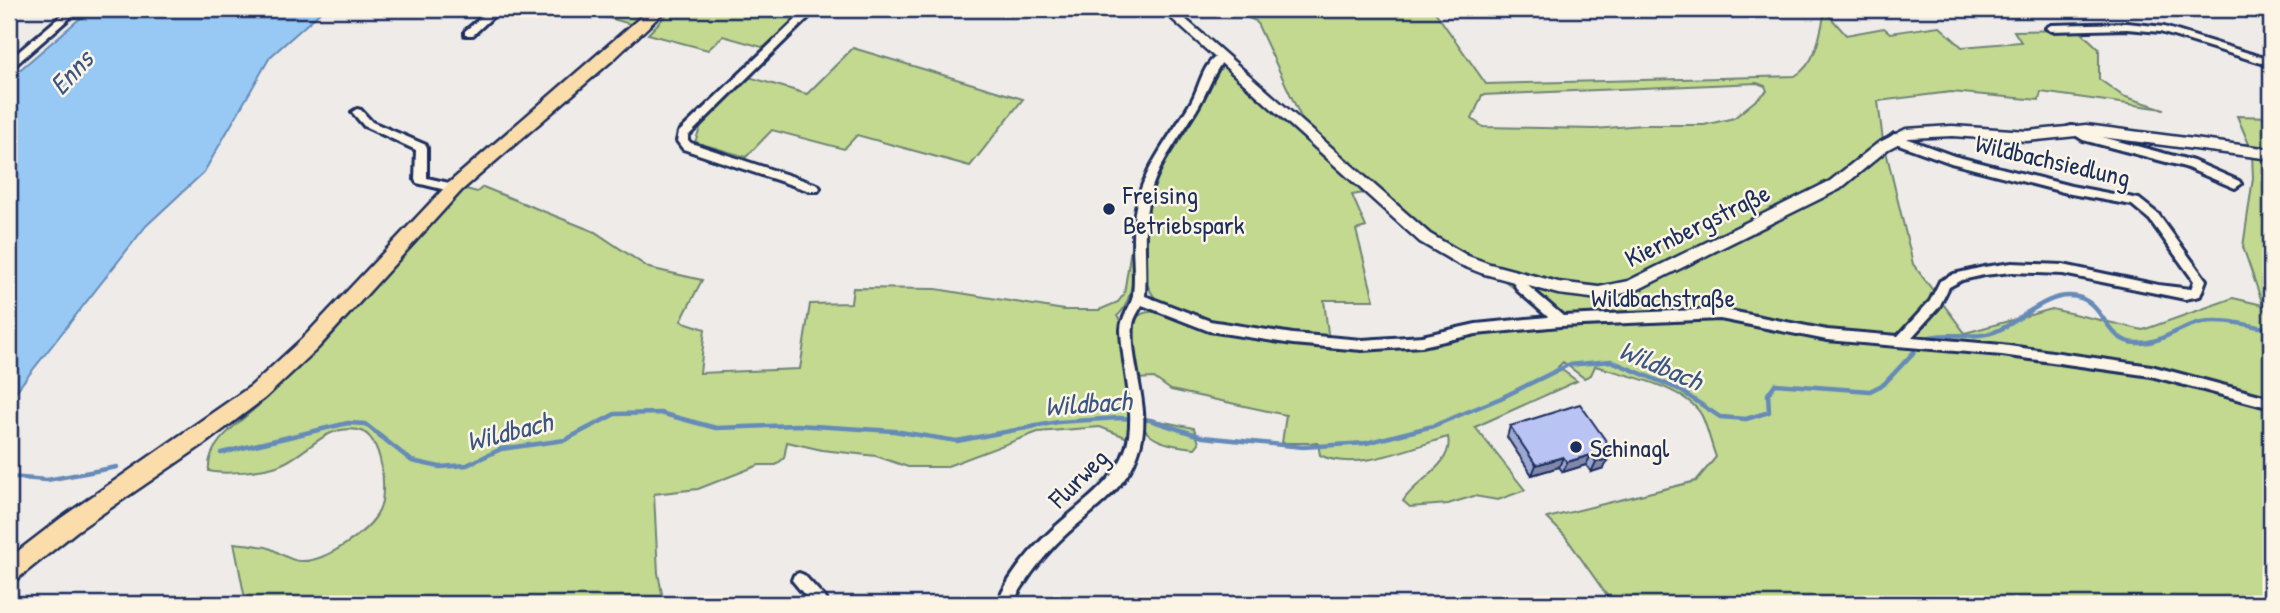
<svg xmlns="http://www.w3.org/2000/svg" width="2280" height="613" font-family="'Patrick Hand',sans-serif">
  <rect width="100%" height="100%" fill="#efebe8"/>
  <filter id="ink" filterUnits="userSpaceOnUse"><feTurbulence type="fractalNoise" baseFrequency=".0143" numOctaves="2"/><feDisplacementMap in="SourceGraphic" scale="14" xChannelSelector="R" yChannelSelector="G"/><feConvolveMatrix kernelMatrix="1 2 1 2 8 2 1 2 1" color-interpolation-filters="sRGB"/></filter>
  <g filter="url(#ink)">
    <!-- green -->
    <path fill="#c2d98f" stroke="#6e8476" stroke-width="2" fill-rule="evenodd" d="M576,9H650L634,25Z
      M672,9H806L765,48L723,36L708,50L648,34Z
      M1238,9H1433L1486,84L1795,76C1817,63 1820,34 1825,11L1846,35L1884,28L1890,33L1939,26L1962,47L2021,42L2014,31L2079,30L2099,49V79L2123,96L2164,109L2041,92L2039,100L1951,92L1878,101L1883,141L1847,170L1823,185L1650,272L1621,285L1590,289L1498,268L1469,256L1434,237L1305,126L1256,21L1241,15ZM1757,83L1765,86L1767,91L1734,118L1704,125H1642L1595,129L1483,127L1472,119L1482,95Z
      M853,48L1023,99L970,166L857,135L844,149L772,130L746,157L695,142L702,123L749,77L807,94Z
      M1219,66H1225L1234,74L1364,193L1352,195L1366,227L1356,230L1374,300H1324L1330,350H1382L1441,343L1551,317L1501,278L1606,295L1627,293L1846,185L1886,151L1913,264L1965,333L2052,309L2143,330L2233,298L2263,305L2243,247L2253,178L2252,155L2271,156V604H1613L1565,536L1547,518L1696,481L1716,457C1711,444 1708,429 1702,416C1687,387 1625,375 1595,366L1591,375L1584,378L1563,362L1558,367L1577,381L1475,427L1525,490L1498,500L1474,496L1448,504L1410,507L1403,501C1416,480 1454,465 1448,437C1411,447 1356,473 1320,455L1318,443H1282L1286,415L1171,390L1154,378L1136,379C1132,353 1118,309 1157,312L1160,303C1132,278 1140,216 1152,184C1162,154 1184,131 1200,105C1207,92 1210,76 1219,66Z
      M2237,116L2271,117V150L2251,149Z
      M483,187L595,232L649,268L702,280L681,321L705,329L700,373L800,369L810,304L851,303L853,288L936,289L1064,310H1099L1118,302L1124,294L1138,203C1136,231 1139,300 1117,316L1122,323L1133,434L1128,438L1100,427L1038,432L945,467H908L876,456L822,450L787,442L784,458L776,465H759L698,489L654,494L658,573L664,604H246L234,543C244,544 256,545 266,547C277,550 289,561 300,561C324,563 369,532 379,511C388,492 383,434 358,430C323,424 307,456 277,466C261,471 225,475 209,471C206,443 239,423 258,406L259,399L325,343L462,188L477,192Z
      M1140,417L1194,428L1199,443L1195,448C1173,446 1143,442 1140,417Z"/>
    <!-- water -->
    <path fill="#98c9f4" stroke="#668bb8" stroke-width="2" d="M91,9H324L270,57L204,172L146,226L9,400V79Z"/>
    <g fill="none" stroke-linecap="round" stroke-linejoin="round">
      <!-- stream -->
      <path stroke="#668bb8" stroke-width="4.5" d="M1921,340C1947,329 1974,342 1999,330C2023,319 2051,288 2081,298C2105,307 2107,342 2137,343C2161,344 2180,326 2202,322C2225,318 2249,326 2271,329
        M221,453L348,423L365,424L412,461L440,467L467,465L501,449L565,440L615,414L660,413L716,428L797,425L894,431L957,441L1058,422L1119,418L1150,420L1203,437L1303,447L1366,443L1433,426L1501,398L1568,365L1611,361L1678,389L1720,417L1746,419L1769,412L1768,394L1775,384L1870,391L1884,384L1914,352
        M9,477L47,480L117,467"/>
      <defs>
        <path id="street" d="M69,9H80L13,67L9,68V60Z
          M491,9H501L473,35H465V31Z
          M807,9H817L688,136V140L691,143L818,185L820,188L818,191H810L683,149L677,141L679,132Z
          M2127,23L2164,27L2271,60V66L2160,32L2127,29L2051,31L2046,28L2051,25Z
          M1221,54L1226,57C1213,72 1208,91 1197,109C1181,136 1159,162 1150,194C1141,227 1147,262 1145,296L1210,321L1293,334L1362,340L1422,336L1476,324L1548,317L1518,291L1511,278L1517,274L1521,275L1527,285L1563,316L1720,309L1827,330L1898,336L1930,301L1940,281L1954,274L1984,267L2012,263L2063,265L2158,285L2191,289L2194,281L2150,220L2132,205L2071,194L1951,163L1890,141L1889,138L1894,134L1954,156L2071,186L2139,199L2158,214L2206,280L2200,296L2185,299L2063,274L2012,272L1984,275L1962,280L1949,287L1939,307L1912,337L2002,345L2151,366L2271,398V408L2151,376L2002,355L1827,340L1720,319L1560,326L1476,334L1422,346L1362,350L1293,344L1209,331L1142,305C1139,311 1134,317 1133,325C1129,367 1154,410 1138,453C1124,494 1085,514 1056,544C1039,562 1024,582 1012,604H997C1008,576 1031,549 1054,528C1083,501 1122,479 1129,436C1134,400 1122,365 1121,330C1121,316 1131,308 1133,295C1136,270 1131,245 1134,221C1138,174 1168,141 1191,102C1200,87 1203,61 1221,54Z
          M357,109L361,110L372,122L426,145L427,148V178L458,185L460,188L458,191L454,192L417,183L415,180L416,150L364,126L352,112Z
          M2072,126L2091,134L2193,161L2239,181L2241,184L2235,188L2185,167L2083,140L2067,130L2068,127Z
          M799,573L804,575L826,599L828,604H812L792,580L794,575Z"/>
        <path id="secondary" d="M1161,9H1174L1430,234L1468,256L1490,264L1558,282L1599,287L1628,281L1830,181L1878,143L1906,129L1952,126L2027,131L2086,125L2271,149V159L2086,135L2027,141L1952,136L1909,138L1888,149L1840,189L1637,290L1599,299L1558,294L1481,273L1458,264L1420,242Z"/>
        <path id="primary" d="M650,9H667L615,58L462,190L317,349L265,398L204,444L77,531L17,579L9,582V558L61,518L251,386L303,338L450,182Z"/>
      </defs>
      <!-- street casing -->
      <use href="#street" stroke="#1b2f5e" stroke-width="6"/>
      <!-- secondary casing -->
      <use href="#secondary" stroke="#1b2f5e" stroke-width="5"/>
      <!-- primary casing -->
      <use href="#primary" stroke="#1b2f5e" stroke-width="5"/>
      <!-- street -->
      <use href="#street" fill="#fcf5e5" fill-rule="evenodd"/>
      <!-- secondary -->
      <use href="#secondary" fill="#fcf5e5" fill-rule="evenodd"/>
      <!-- primary -->
      <use href="#primary" fill="#faddab" fill-rule="evenodd"/>
    </g>
    <!-- wall -->
    <path fill="#9fa8d2" stroke="#1b2f5e" stroke-width="2" d="M1510,426L1611,448L1608,456L1604,468L1591,472L1586,465L1563,472L1559,467L1532,475L1507,437Z"/>
    <!-- shaded-wall -->
    <path fill="#8288ab" stroke="#1b2f5e" stroke-width="2" d="M1611,448L1607,458L1604,451Z
      M1591,455L1586,465L1563,472L1567,462Z
      M1563,457L1559,467L1532,475L1536,465Z
      M1609,459L1604,468L1591,472L1596,462Z"/>
    <!-- building -->
    <path fill="#b9c3f4" stroke="#1b2f5e" stroke-width="2" d="M1580,404L1611,448L1604,451L1609,459L1596,462L1591,455L1567,462L1563,457L1536,465L1510,426Z"/>
  </g>
  <!-- markers -->
  <g fill="#1b2f5e" stroke="#fcf5e5" stroke-width="2.5">
    <circle cx="1109" cy="209" r="7"/>
    <circle cx="1576" cy="447" r="7"/>
  </g>
  <g text-anchor="middle" dominant-baseline="central" stroke-width="5" stroke-linejoin="round" paint-order="stroke">
    <!-- street labels -->
    <g font-size="26" fill="#1b2f5e" stroke="#fcf5e5">
      <text transform="translate(2053 160) rotate(13)">Wildbachsiedlung</text>
      <text transform="translate(1697 225) rotate(-26)">Kiernbergstraße</text>
      <text x="1663" y="297">Wildbachstraße</text>
      <text transform="translate(1078 478) rotate(-45)">Flurweg</text>
    </g>
    <!-- poi labels -->
    <g font-size="26" fill="#1b2f5e" stroke="#fcf5e5" text-anchor="start">
      <text x="1123" y="194">Freising<tspan x="1123" dy="30">Betriebspark</tspan></text>
      <text x="1590" y="447">Schinagl</text>
    </g>
    <!-- water labels -->
    <g font-size="28" font-style="italic" fill="#3a5684" stroke="#fcf5e5">
      <text transform="translate(71 72) rotate(-47)">Enns</text>
      <text transform="translate(1661 365) rotate(23)">Wildbach</text>
      <text transform="translate(1088 403) rotate(-4)">Wildbach</text>
      <text transform="translate(509 431) rotate(-14)">Wildbach</text>
    </g>
  </g>
  <!-- margin -->
  <rect width="2280" height="613" fill="none" stroke="#fcf5e5" stroke-width="35"/>
  <rect x="18" y="18" width="2245" height="578" fill="none" stroke="#1b2f5e" stroke-width="2.5" filter="url(#ink)"/>
</svg>
